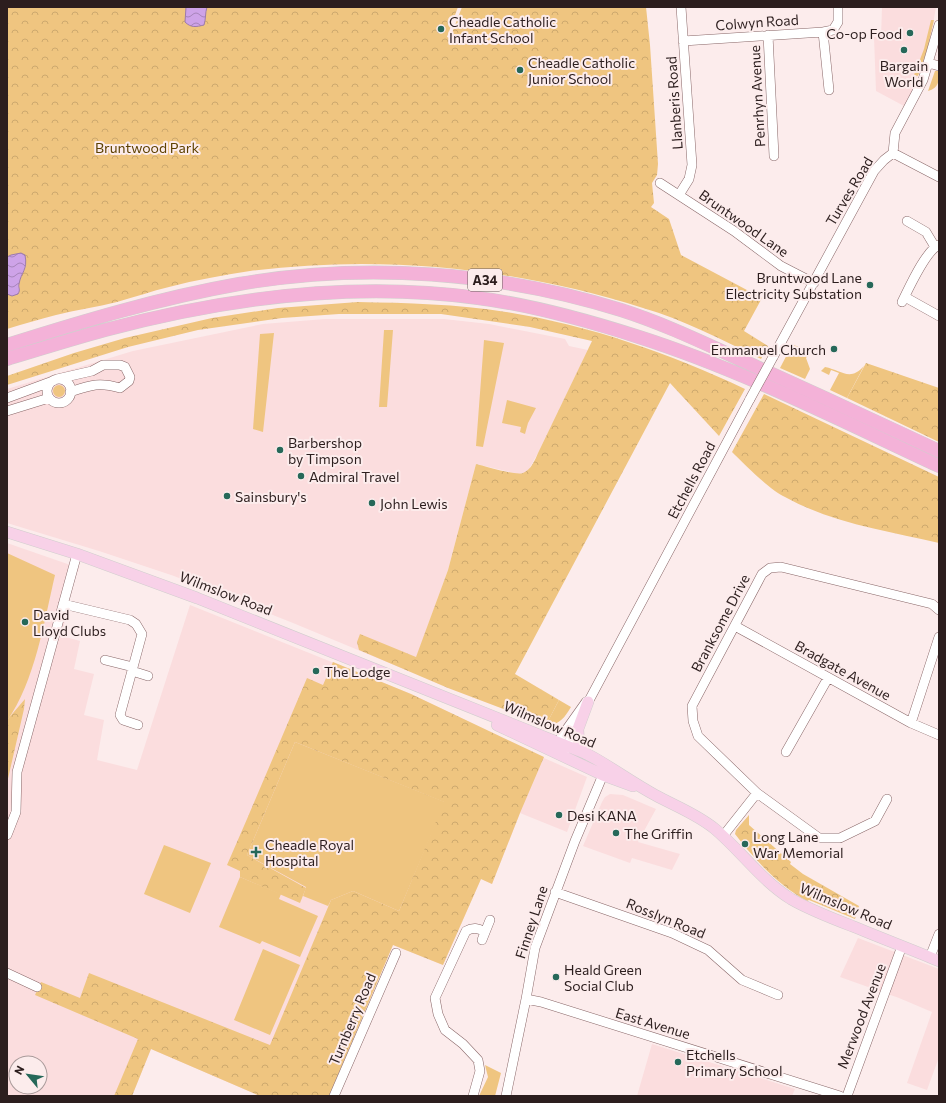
<svg xmlns="http://www.w3.org/2000/svg" width="946" height="1103" font-family="Commissioner,sans-serif">
  <defs>
    <pattern id="forest-crowns" width="20" height="18" patternUnits="userSpaceOnUse"><rect width="20" height="18" fill="#efc580"/><path d="M2 6a3 3 0 1 1 6 0M12 15a3 3 0 1 1 6 0" fill="none" stroke="#cda96e"/></pattern>
    <pattern id="water-waves" width="16" height="10" patternUnits="userSpaceOnUse"><rect width="16" height="10" fill="#cea3e8"/><path d="M0 5q4-4 8 0t8 0" fill="none" stroke="#a784bb"/></pattern>
  </defs>
  <rect width="100%" height="100%" fill="#fcecec"/>
  <!-- built -->
  <path fill="#fbddde" fill-rule="evenodd" d="M882,7H936L931,36L925,55L912,92L904,106L876,91L874,37L881,38Z
    M325,319H444L489,324L565,339L569,346L588,350L538,453L529,469L525,473L518,474L476,464L448,570L411,672L293,623L174,576L99,551L7,523V389L133,351L263,324Z
    M7,543L79,568L72,584L62,636L80,641L74,669L94,674L84,715L104,720L97,760L137,770L190,605L411,694L544,758L587,777L567,832L520,813L492,884L481,879L443,965L393,945L329,1096H260L151,1049L132,1096H7ZM16,1063H40V1087H16Z
    M610,794L623,795L656,809L638,842L680,854L672,870L632,858L630,863L583,846L602,802L605,797Z
    M858,938L939,969V1060H938L927,1090L907,1083L932,1012L899,998L840,977Z
    M652,1044L795,1089L792,1096H637Z"/>
  <!-- green -->
  <path fill="#efc580" d="M931,20H934L927,50L918,76L914,75L924,49Z
    M935,71H939C939,81 939,88 928,91Z
    M384,330H393L387,407H379Z
    M274,333L263,432L253,429L260,334Z
    M484,340L504,343L483,447L476,446Z
    M792,345L815,350V353L809,354L806,358L810,369L805,379L780,368Z
    M864,366L847,398L830,390L839,373L831,370L829,375L821,371L825,367C841,370 850,382 864,366Z
    M53 391a6 6 0 1 1 12 0a6 6 0 1 1-12 0Z
    M507,400L536,408L528,423L525,434L520,432L521,427L502,423Z
    M7,553L55,575C44,622 35,681 7,721Z
    M559,700L571,707C565,717 559,726 546,725Z
    M295,742L445,802L399,911L353,891L331,900L328,906L303,896L306,887L247,855Z
    M164,845L211,863L190,913L144,894Z
    M240,877L281,894L279,899L318,916L300,957L262,941L260,944L219,927Z
    M263,949L300,965L270,1035L234,1020Z
    M485,1065L501,1073L495,1096H479L488,1077Z"/>
  <!-- forest -->
  <path fill="url(#forest-crowns)" d="M7,7H458L447,37L450,38L462,7H646L650,45L658,164L657,175L652,183L654,203L651,207L669,219L681,255L762,298L744,331L768,346L761,359C723,340 684,320 643,308C516,268 382,254 250,271C223,275 196,280 169,287C152,291 135,297 117,302C97,307 76,310 56,315C40,319 23,324 7,329Z
    M358,302C407,303 457,304 506,312C588,325 669,353 745,389L719,436L670,383L515,674L559,700L546,725L448,688L359,650L357,642L360,634L416,657L448,570L476,464C485,466 516,476 523,473C531,470 535,460 538,453L592,341L530,327L441,314H339L282,318L198,330L128,347L7,385V376L74,353L125,338L212,318L278,308Z
    M866,363L939,388V442L847,398Z
    M764,394L939,477V543C887,531 832,523 785,497C770,490 744,464 732,452Z
    M333,662L411,694L544,757L520,813L492,884L481,879L443,965L393,945L329,1096H260L151,1049L132,1096H114L138,1039L35,995L41,982L80,998L89,973L270,1045L331,900L353,891L399,911L444,802L295,742L247,855L306,888L300,903L240,877V871L227,865L247,819L307,678L323,685Z
    M25,699L24,709L7,783V720Z
    M749,815V825L791,862L790,864L803,874L859,906L855,919L809,900L807,901C778,885 755,860 735,834L736,830Z"/>
  <!-- water -->
  <path fill="url(#water-waves)" stroke="#9d7bab" d="M186,7H207C205,13 206,19 204,25C196,27 191,28 185,22Z
    M21,253L25,255C28,270 21,272 19,284C18,288 21,289 18,294L12,296L7,294V257L11,255Z"/>
  <g fill="none" stroke-linecap="round" stroke-linejoin="round">
    <defs>
      <path id="minor" d="M823,32L829,90
        M768,35L774,156
        M683,41L823,32L833,30L838,22V7
        M929,63L939,66
        M893,153L939,177
        M660,183L734,231L781,266L814,283
        M679,195L689,179L692,165L681,7
        M907,221L926,232L935,247
        M905,297L939,316
        M902,302C909,288 926,250 939,245
        M773,357L874,171L884,160L893,153L895,133L923,80L939,25
        M57,379L92,371L103,365H120L125,367L130,377L129,381L120,388C99,382 91,385 70,392
        M47 391a12 12 0 1 1 24 0a12 12 0 1 1-24 0Z
        M7,398L53,381
        M7,411L49,398
        M63,604L130,620L136,624L142,634L120,715L123,720L138,725
        M735,626L911,723L939,735
        M105,660L133,667
        M132,671L148,676
        M585,708L750,399
        M911,723L939,637
        M554,747L586,702
        M564,752L578,724
        M786,752L828,678
        M757,793L698,736L693,721L692,706L762,574L770,568L781,567L932,604L939,610
        M7,835L16,812L17,772L77,554
        M723,836L757,793L819,838H840L875,821L887,799
        M555,892L672,933L708,950L742,980L778,995
        M482,940L490,920
        M930,957L939,934
        M7,973L37,987
        M526,999L541,1002L840,1096
        M334,1096L396,953
        M473,1096L480,1071L478,1060L463,1044L445,1030L438,1014L435,998L466,931C473,927 478,928 485,932
        M506,1096L526,999L535,948L575,841L605,770
        M847,1096L902,946"/>
      <path id="major" d="M7,532L77,554L197,598L587,754C610,766 631,782 655,795C675,806 697,814 715,829C741,851 761,880 791,899C810,910 831,918 852,926C881,938 910,949 939,961
        M497,725L603,775L633,786
        M586,754L579,746L578,729L588,702"/>
      <path id="highway" d="M7,345C83,321 160,298 239,284C365,262 499,272 621,310C665,324 706,344 748,363C812,392 875,421 939,451
        M7,359C40,349 72,339 105,330C225,298 355,281 478,298C532,305 586,320 639,337C742,370 840,420 939,466"/>
    </defs>
    <!-- minor casing -->
    <use href="#minor" stroke="#896768" stroke-width="10"/>
    <!-- major casing -->
    <use href="#major" stroke="#d1cece" stroke-width="12"/>
    <!-- highway casing -->
    <use href="#highway" stroke="#d1cece" stroke-width="14"/>
    <!-- minor -->
    <use href="#minor" stroke="#fff" stroke-width="9"/>
    <!-- major -->
    <use href="#major" stroke="#f8d1e8" stroke-width="11"/>
    <!-- highway -->
    <use href="#highway" stroke="#f4b2d8" stroke-width="13"/>
    <defs>
      <path id="minor-bridge" d="M750,399L773,357"/>
    </defs>
    <!-- minor-bridge casing -->
    <use href="#minor-bridge" stroke="#896768" stroke-width="10" stroke-linecap="butt"/>
    <!-- minor-bridge -->
    <use href="#minor-bridge" stroke="#fff" stroke-width="9"/>
  </g>
  <!-- markers -->
  <g fill="#266859" stroke="#fcecec" stroke-width="1.5">
    <circle cx="441" cy="29" r="4"/>
    <circle cx="910" cy="33" r="4"/>
    <circle cx="904" cy="50" r="4"/>
    <circle cx="520" cy="70" r="4"/>
    <circle cx="870" cy="285" r="4"/>
    <circle cx="834" cy="349" r="4"/>
    <circle cx="280" cy="450" r="4"/>
    <circle cx="301" cy="476" r="4"/>
    <circle cx="227" cy="496" r="4"/>
    <circle cx="372" cy="503" r="4"/>
    <circle cx="25" cy="622" r="4"/>
    <circle cx="316" cy="671" r="4"/>
    <circle cx="559" cy="815" r="4"/>
    <circle cx="616" cy="833" r="4"/>
    <circle cx="745" cy="844" r="4"/>
    <path d="M254 846h4v4h4v4h-4v4h-4v-4h-4v-4h4z"/>
    <circle cx="556" cy="977" r="4"/>
    <circle cx="678" cy="1062" r="4"/>
  </g>
  <g text-anchor="middle" dominant-baseline="central" stroke-width="4" stroke-linejoin="round" paint-order="stroke">
    <!-- shield labels -->
    <rect fill="#fcecec" stroke="#6a5c5c" stroke-width="1" x="468" y="269" width="34" height="22" rx="3"/>
    <g font-size="13" font-weight="bold" fill="#2c1e1e">
      <text x="485" y="280">A34</text>
    </g>
    <!-- poi labels -->
    <g font-size="14" fill="#2c1e1e" stroke="#fcecec" text-anchor="start">
      <text x="449" y="21">Cheadle Catholic<tspan x="449" dy="16">Infant School</tspan></text>
      <text x="902" y="33" text-anchor="end">Co-op Food</text>
      <text x="528" y="62">Cheadle Catholic<tspan x="528" dy="16">Junior School</tspan></text>
      <text x="904" y="65" text-anchor="middle">Bargain<tspan x="904" dy="16">World</tspan></text>
      <text x="862" y="277" text-anchor="end">Bruntwood Lane<tspan x="862" dy="16">Electricity Substation</tspan></text>
      <text x="826" y="349" text-anchor="end">Emmanuel Church</text>
      <text x="288" y="442">Barbershop<tspan x="288" dy="16">by Timpson</tspan></text>
      <text x="309" y="476">Admiral Travel</text>
      <text x="235" y="496">Sainsbury's</text>
      <text x="380" y="503">John Lewis</text>
      <text x="33" y="614">David<tspan x="33" dy="16">Lloyd Clubs</tspan></text>
      <text x="324" y="671">The Lodge</text>
      <text x="567" y="815">Desi KANA</text>
      <text x="624" y="833">The Griffin</text>
      <text x="753" y="836">Long Lane<tspan x="753" dy="16">War Memorial</tspan></text>
      <text x="265" y="844">Cheadle Royal<tspan x="265" dy="16">Hospital</tspan></text>
      <text x="564" y="969">Heald Green<tspan x="564" dy="16">Social Club</tspan></text>
      <text x="686" y="1054">Etchells<tspan x="686" dy="16">Primary School</tspan></text>
    </g>
    <!-- street labels -->
    <g font-size="14" fill="#2c1e1e" stroke="#fcecec">
      <text transform="translate(757 22) rotate(-4)">Colwyn Road</text>
      <text transform="translate(757 96) rotate(-93)">Penrhyn Avenue</text>
      <text transform="translate(674 103) rotate(-94)">Llanberis Road</text>
      <text transform="translate(849 191) rotate(-59)">Turves Road</text>
      <text transform="translate(744 223) rotate(35)">Bruntwood Lane</text>
      <text transform="translate(691 480) rotate(-62)">Etchells Road</text>
      <text transform="translate(226 593) rotate(21)">Wilmslow Road</text>
      <text transform="translate(720 623) rotate(-62)">Branksome Drive</text>
      <text transform="translate(843 670) rotate(29)">Bradgate Avenue</text>
      <text transform="translate(550 724) rotate(23)">Wilmslow Road</text>
      <text transform="translate(846 906) rotate(23)">Wilmslow Road</text>
      <text transform="translate(666 918) rotate(22)">Rosslyn Road</text>
      <text transform="translate(531 922) rotate(-72)">Finney Lane</text>
      <text transform="translate(861 1016) rotate(-69)">Merwood Avenue</text>
      <text transform="translate(352 1019) rotate(-67)">Turnberry Road</text>
      <text transform="translate(653 1023) rotate(17)">East Avenue</text>
    </g>
    <!-- park labels -->
    <g font-size="14" fill="#5d4101" stroke="#fcecec">
      <text x="147" y="147">Bruntwood Park</text>
    </g>
  </g>
  <!-- border -->
  <rect width="946" height="1103" fill="none" stroke="#2c1e1e" stroke-width="16"/>
  <!-- north arrow -->
  <g transform="translate(28 1075) rotate(299)"><circle r="19" fill="#fcecec" stroke="#a99a9a"/>
  <path d="M0-3L7 15L0 10L-7 15Z" fill="#266859"/>
  <text y="-6" font-size="11" font-weight="bold" text-anchor="middle" fill="#2c1e1e">N</text>
  </g>
</svg>
